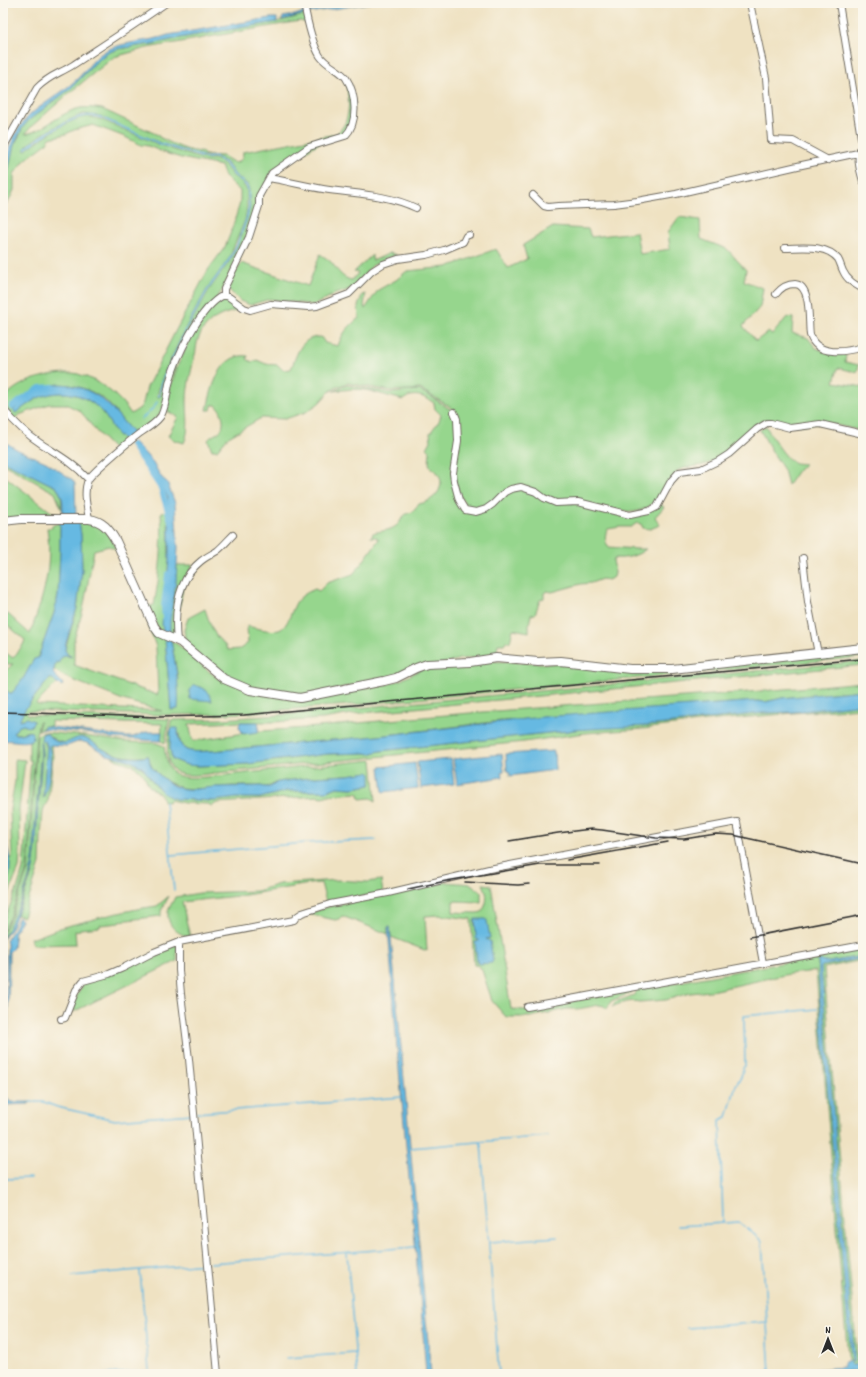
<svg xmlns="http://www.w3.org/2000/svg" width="866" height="1377" font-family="Dekko,sans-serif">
  <rect width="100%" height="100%" fill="#fbf7ec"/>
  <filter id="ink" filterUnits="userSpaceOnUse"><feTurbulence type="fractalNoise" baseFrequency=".025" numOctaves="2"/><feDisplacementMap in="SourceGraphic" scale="8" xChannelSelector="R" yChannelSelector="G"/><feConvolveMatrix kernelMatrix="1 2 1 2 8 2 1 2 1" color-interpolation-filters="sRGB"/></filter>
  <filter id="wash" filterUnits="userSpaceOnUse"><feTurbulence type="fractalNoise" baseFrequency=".012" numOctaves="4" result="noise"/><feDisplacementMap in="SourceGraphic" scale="16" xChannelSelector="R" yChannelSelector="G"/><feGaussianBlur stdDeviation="0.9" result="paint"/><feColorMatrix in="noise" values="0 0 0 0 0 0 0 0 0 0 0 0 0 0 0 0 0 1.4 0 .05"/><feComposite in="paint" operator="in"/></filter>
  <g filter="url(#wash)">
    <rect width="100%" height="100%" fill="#efe2c2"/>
    <!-- green -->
    <path fill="#96d68d" stroke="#60805c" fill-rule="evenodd" d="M304,15L307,23L300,21L147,48L114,57L68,94L32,126L25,134C44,131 62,111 80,108C87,107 95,108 102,109L158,135L159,137C169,142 192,154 202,151L205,155L223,156L235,163C241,161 243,159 243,152L336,134C353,121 349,97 345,79L351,93L353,106L350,126L344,135L323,141L273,170L257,206L247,237L223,289L179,352L162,410L153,423L132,437L133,432C123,423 116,411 107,402C94,390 70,382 53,385C48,386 45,388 41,390C29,393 18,401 15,413C22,409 29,403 36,399C58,388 84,392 101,411C108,418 111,427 117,434C120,437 124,439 127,441L114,450L95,430L86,418L80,411L66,404H49L19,415L14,419L3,403C8,382 59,369 78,374C99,380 120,396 131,414L140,408L143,403L147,387L176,330L208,270L225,247L231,232L240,203V191L225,177L221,166L181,158L165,153L148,146L141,145L125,137L93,125L74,130L66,134L50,138L46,144L25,160L14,174V190L8,203L5,204L3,211V190L6,180L14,145L21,133L20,131L29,120L70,89L96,62L107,53L118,49L151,44L190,36L277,22ZM84,114L100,116L127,129L161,143L196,154L206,156H215L220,159L227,163L235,175L247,184L249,189L250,208L247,220L238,245L232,258L209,290L189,326L164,379L160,397H159L157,396L162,378L187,325L207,289L230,257L235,244L245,220L247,208V190L242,182L233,176L225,165L219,161L214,159H206L196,157L160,145L100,119C94,118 89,116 84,117C69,120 38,140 26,150H24C30,138 71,118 84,114Z
      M679,217L700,220L701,239L727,249L746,270L744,281L763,288L760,307L743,326L756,341L768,332L772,335L787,317L793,318L792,333L808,338L816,348L828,353L846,355L845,362L859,365L857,372L838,368L834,382L863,387V431L827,423L788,426L767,419L763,420C744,431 732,452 712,462C701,467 689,466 678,470C664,491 659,507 633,512L557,501L522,486L489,504L478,509L468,508L460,496L455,480L458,414L449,406L420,389L392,391L347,383L335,388L329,392L319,403L306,412L285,419L261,418L227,438L217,450H212L208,440C212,435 215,435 219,432C227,425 222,411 216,405H212L211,410H207C211,389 220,352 248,356L247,359L252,362L257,360L266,364L278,365L283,370L291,369C297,354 301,336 321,337L325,343L338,346C342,333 349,326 359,318L358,306L362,295L365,294C366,300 363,304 365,309L378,290L396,280L407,271L447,267L496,249L508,268L527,259L523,245L553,227L588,229L591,237L636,232L640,254L670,249L668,232Z
      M390,253L397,255L388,258L373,265L351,289L335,294L314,305L270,299L250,305L240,301L227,288L241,263L308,286L320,254C324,257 328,259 331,262C337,269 342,279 352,280L358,273L354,272L372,255V260H375Z
      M226,297L243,310C222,312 203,321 197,343C196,348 196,353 194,358C191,373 187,386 187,401C187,414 190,431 184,443L174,440L168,436L178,417L167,411L171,385L178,365L189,341L202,319L217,301Z
      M347,385L392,393L419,390L430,396L454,412L457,433L453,473L461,506L476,513L501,495L521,488L550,501L572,502L630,516L660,504L664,507L655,517L660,525L650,529L643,528L641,524L637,523L631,527H620L608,529C604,535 605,541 608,547L637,549H646C637,556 626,559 616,558L613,560L615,573L614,577L608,580L602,579L591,583L581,584L552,592L547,591L544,593V598L540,600L535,614L531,615L529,624V632L513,629L510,642L506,641L504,644H498L496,656L460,659L397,675L304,696L256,690L228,680L186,645L184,630L188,618L205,609C208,618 211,628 217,637C221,641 225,644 228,650L240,649L248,643L247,626C256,628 270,632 279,630C288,628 292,608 297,601C302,595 308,592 315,589L319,591L327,583L353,574L360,566L379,539L376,537H371L373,533C380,531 389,531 396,526C403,521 400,514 413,512L419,504C430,502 441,494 441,482C441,479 439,476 438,473L431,468L429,463L430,451L427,448L431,441L430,433L439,421L441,415L435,409L434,403C424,396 413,392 403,400L366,390L353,389L333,391Z
      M766,426C770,434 785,458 793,462C796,464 801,463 805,464L799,469L788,485L784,470L773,453L760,430Z
      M3,461L56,487L61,495L62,510L55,493L3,464Z
      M3,475L50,511L61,516L56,517L47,512C38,519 14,518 3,519Z
      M168,510L169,560L167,582L165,591L163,632L158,629L148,606L154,605C160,573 163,546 161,513Z
      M60,521V551L58,596L54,613L39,655L38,658L34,659C28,671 21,684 12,693H9L3,686V673L13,664H4L3,651L13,658L23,645L25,640L5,623L3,617L8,614L30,634C43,597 53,568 47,528H52V525L57,524Z
      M79,521L104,526L118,550L109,546L94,550L83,610L74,640V665L157,695L158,693L156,647L150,630L148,620L165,638L171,710L178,679L171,640L191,654L200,664L217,678L290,699L384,685L401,680L422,669L434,666L486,661L562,664L639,672L863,651V657L362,704L228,714L160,715L28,711L27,714L31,715L169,719L165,743L161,741L162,724L51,721V726H45L38,731L40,722H39L36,734L27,869L11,915L3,931V922L17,889L23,869L31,760H29V741L33,739L29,731L19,734L13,733L18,727L23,725L28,727L31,726L27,718L20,720V717L24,710L50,678L54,679L57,683L36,704L39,705L162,711L123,700L65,677L54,670L56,662L65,655L71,657V656L68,655L65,650L77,608L82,570L81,535Z
      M177,565H193L184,580L175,638L170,636L169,628Z
      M863,661V665L352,714L323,719L274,722H240L189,724L192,738L194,741C216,737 238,734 261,731C287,729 312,728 338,725C513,707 688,699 863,682V690L782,698L765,702L757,701L501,721L378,736L212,751C194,751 180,756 179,733L171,729L170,748L172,759L187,765L198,766L247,764L328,754L366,753L369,754L380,751L548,733L569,731L573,730L589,728L647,726L763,713L794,712L863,704V707L861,708L794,713L707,721L642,729L585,733L524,742L207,774C199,775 189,776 181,774C160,768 169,735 171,720L222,719L280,715Z
      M43,732L85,736L125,742L156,743L164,746C168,778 177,779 207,777L372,760L376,801L371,798L360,799L359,794L357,793L329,795L323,797L318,796L217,803L212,806L208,804L184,803L170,800L168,802L163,801L162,796L149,786L144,775L133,765L117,760L111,756L125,759L135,763L145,770L154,783L163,793L176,799L213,801L237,798H260L287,791H327L337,787L353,788L370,785L358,774L316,777L278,782L270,786L265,787L261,786H231L193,789L182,788L168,782L163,778L152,768L148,756C134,759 116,756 104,750C97,747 91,742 84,738C65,743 62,747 46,733L42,734L47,749L43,797C48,781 54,763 49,746L51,745L52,748L53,758L48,800L44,808L43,812L41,835L40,864L23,917L17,915L32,874L36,846L37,820L42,753L41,750L34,837C35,847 35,858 32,868C28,883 14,927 3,937V933L12,915L28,869L37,735Z
      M15,759L25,760L19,810L20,852L19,868L3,908V894L9,876L10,860L12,858L10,809L15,781Z
      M338,880L368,882L381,880L383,893L326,902L321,883L309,884L246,895L182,902L190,937C178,934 167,927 168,912C169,907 173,902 175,897L200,893L257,891L279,884Z
      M446,882L471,884L481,892V902L453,901V912L477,913L482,912C488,902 488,894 483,884L491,885L511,1009L524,1010L631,990L630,993L611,1001L607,1009L604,1006L599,1005L578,1009H567L530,1017H506L492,1001L482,970L479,966L474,965L471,919L439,915L425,916L427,951L391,937L390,927H388V934L342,916L339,919L335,920L308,914L331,906ZM475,919L490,938L486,939L477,964L475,942L479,941V939L474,922Z
      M169,896L161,911V916L119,921V923L100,925V927L80,929V930L75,931L76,944L33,945L30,938H34L63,927L91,920L105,916L137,909L157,906Z
      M177,944V961L73,1012C75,1001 77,992 84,984Z
      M863,948V956L829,962H824L818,961L820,1000L847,1315L852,1363L854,1354L821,968L822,966L863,958V960L824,968L831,1059L857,1355V1362L853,1366L851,1365L848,1356L844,1315L816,971L789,974L711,991L690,993L666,1000L639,1002C632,1000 619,1003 612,1007L615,1002L634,995L636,990Z"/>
    <!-- water -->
    <path fill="#66b9e2" stroke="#487286" d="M353,3H371L309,13L282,20L283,17L295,15L306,11Z
      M270,18H277V22L190,36L151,44L118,49L107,53L96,62L70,89L29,120L23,127L14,145L6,180L3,190C3,179 5,170 7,160C16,111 44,109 76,80C87,70 95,55 109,49C127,41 149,42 168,35Z
      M59,384C81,385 100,394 114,411C121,418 126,426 133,432L132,437L127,441C124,439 119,437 117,434C111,427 108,418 101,411C85,392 58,388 36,399C29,403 22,409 15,413L13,410L17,407L16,405C26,393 45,387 59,384Z
      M3,441L18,450L46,462L73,480L75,484L76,517L61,518C64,507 64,496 56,487L3,461Z
      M134,442L151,460L162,478L167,482L175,503L178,547L176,581L170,622V636L163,632L162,624L169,560V517L167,496L158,480L130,444Z
      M60,521H79L81,535L82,570L77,608L66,643L65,650L68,655L71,656V657L65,655L60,659L59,663L56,662L53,673L63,684L62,686L57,683L53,679H49C43,687 21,711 20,720L27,718L34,721L31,726L28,727L23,725L18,727L13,733C20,737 25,730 32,732L33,739C24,745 14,739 3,741V703L7,698L3,690V686L9,693H12L23,679L34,659L38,658L39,655L54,613L58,596L60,551Z
      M165,638L171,640C175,663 180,685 178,709L171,710Z
      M195,685C202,687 211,693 212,701L190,699L189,690Z
      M863,690V704L794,712L763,713L647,726L573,730L569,731L548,733L380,751L369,754L366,753L328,754L247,764L198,766L187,765L172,759L170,748L171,728H178C178,755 190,752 212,751L378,736L542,717L757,701L765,702L782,698Z
      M240,722H258L259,727L258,732L243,734L239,727Z
      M45,726L126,737H133L146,732H162L161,741L112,738L85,733L43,729L41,730Z
      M46,733C49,736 53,741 58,742C69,746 74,735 84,738C91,740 97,746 103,749C114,756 135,760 147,756L149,757C149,764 152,768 157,773C164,779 171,786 180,788C191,791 203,788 214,787C230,787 245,786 261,786L265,787H270L278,782L316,777L348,775L368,772L371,774V783L370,785L353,788L337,787L327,791H287L260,798H237L213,801L176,799L170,797L163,793L154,783L143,768L129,760L107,755L87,743L80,741L67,746L51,745L49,746C53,757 49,788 43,798L47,746L45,741H41L42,734Z
      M40,743H41L42,753L37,820L36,846L33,869L14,922L10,930L3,939C5,934 8,930 10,925C23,897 36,868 34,837L41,754Z
      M554,751L555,770L510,776V773L507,771L506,754Z
      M502,754L504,771L501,772L503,777L457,784L453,759Z
      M451,759L454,784L421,788L417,762Z
      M415,763L418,788L383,792L380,767Z
      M3,835C8,847 12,862 9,876C7,882 5,888 3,894Z
      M19,917L22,920L15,931L13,948L9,952L8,1034L6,1035V1060L4,1062C4,1075 1,1092 10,1102H30L29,1104L6,1105L3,1100V1026L6,1024L7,944L6,940L12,932Z
      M475,919H486L487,921L490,938L486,939L490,941L493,960L492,963L479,964L477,962L475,942L479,941V940L476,939Z
      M388,927H390L431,1374H426L421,1307L397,1048Z
      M863,956V958L822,966L821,968L854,1354V1360L852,1363L847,1315L820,1000L818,960H820L824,962H829Z
      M849,1361L851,1365H863V1370L808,1374H761L843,1367V1364Z"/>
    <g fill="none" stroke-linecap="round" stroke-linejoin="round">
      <!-- stream -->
      <path stroke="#66b9e2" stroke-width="1.5" d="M25,149C37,139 69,118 85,116C90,115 95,116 100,117L161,144L196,155L206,158L214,157L220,160L226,164L234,175L246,185L248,189L249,208L246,220L237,245L231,257L208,289L188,325L163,379L159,396
        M141,419C148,414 154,409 157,402
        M165,802L174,890
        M171,855L305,843L376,840
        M30,1102H44L57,1107L115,1120L192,1114
        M196,1113L402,1097
        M481,1143L499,1374
        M410,1148L548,1136
        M3,1179L31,1178
        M723,1222L720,1120L727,1117L736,1085L741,1077L743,1068L745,1066L744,1016L817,1009
        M678,1226L739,1222L762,1241L770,1373
        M489,1242L557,1237
        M347,1253L357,1374
        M210,1263L415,1247
        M72,1276L205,1264
        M687,1328L767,1322
        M287,1358L355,1353
        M104,1374L149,1371L140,1271"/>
      <!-- canal -->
      <path stroke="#66b9e2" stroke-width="6" d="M12,407L40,388L53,387
        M132,445L161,488L171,521
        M165,618L164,606L168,574"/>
    </g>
  </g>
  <g filter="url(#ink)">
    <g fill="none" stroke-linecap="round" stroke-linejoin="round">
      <defs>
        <path id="minor" d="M750,3L766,78L771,140L793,141L828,160
          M839,3L862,144C856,157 859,168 863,181
          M3,148L37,88C50,75 59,74 73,65C105,44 136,24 166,3
          M269,178C287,181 305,186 323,189C354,194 387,194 416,208
          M533,195L544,206L548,207L558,206L614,204L637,201L676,194L802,165L858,153
          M785,248C802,248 826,244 838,259C840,262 841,267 843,271C847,280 854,284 863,289
          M776,294C781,288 786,284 795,284C812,285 808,323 810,335C817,357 846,352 863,347
          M224,295V289L249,237L259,206V196L272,173L309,147L345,136C359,123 356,93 346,78C339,69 327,66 320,56C311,41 307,20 304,3
          M3,409C14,422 26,434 40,443C57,454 74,463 88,479
          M454,412L457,419L458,441L453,473L454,481L459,500L465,510L476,512L486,509L493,504L505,492L511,489L521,487L536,492L544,498L556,503L578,502L630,515L649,511L657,507L671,481L679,472L701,469L718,461L729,454L757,429L767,423H771L790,428L820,424L863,434
          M89,519C87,507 83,492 88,480C91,473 132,439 140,433C148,428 155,424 161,416C166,406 167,394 169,384C175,359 200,306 224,295L229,297L244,308L250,310L271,304L308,307L317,306L349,294L372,271L383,264L398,259L426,255L444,250L463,242L466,236L469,235
          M803,558L808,602L818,654
          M177,641C174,612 177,580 201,561C206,557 212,554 217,551C223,546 228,540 233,535
          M179,942V970L181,994L189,1059L218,1374
          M527,1007L863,945
          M61,1019L65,1018L76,990L83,981L109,974L123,968L154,952L179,942L294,920L296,917L302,913L330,904L388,893L489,869L737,822L763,963"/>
        <path id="major" d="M3,521L21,519H89C103,521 109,529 116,541L154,626L159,633L180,642L224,679L250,690L300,698L384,681L396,678L416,668L427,664L470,662L496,658L538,662L561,661L630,669H672L863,648"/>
      </defs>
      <!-- minor casing -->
      <use href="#minor" stroke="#706b60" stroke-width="8"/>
      <!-- major casing -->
      <use href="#major" stroke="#706b60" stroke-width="10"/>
      <!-- minor -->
      <use href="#minor" stroke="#fff" stroke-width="6"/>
      <!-- major -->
      <use href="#major" stroke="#fff" stroke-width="8"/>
      <!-- rail -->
      <path stroke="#2b2b2b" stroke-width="1.5" d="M3,712L158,717L244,715L863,659
        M509,841L558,833L591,829L602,830L656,838L684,839L716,834L733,835L863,864
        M567,860L668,842
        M446,881L540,865H600
        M465,882L518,885L529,884
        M408,889L446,881H451
        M750,937L863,915"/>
    </g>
  </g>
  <!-- margin -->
  <rect width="866" height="1377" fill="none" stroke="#fbf7ec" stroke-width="16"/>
  <!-- north arrow -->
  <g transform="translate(828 1339)" stroke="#fbf7ec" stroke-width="3" paint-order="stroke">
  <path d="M0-3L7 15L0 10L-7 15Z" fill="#2b2b2b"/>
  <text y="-6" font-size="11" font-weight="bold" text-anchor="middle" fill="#2b2b2b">N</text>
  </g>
</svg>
